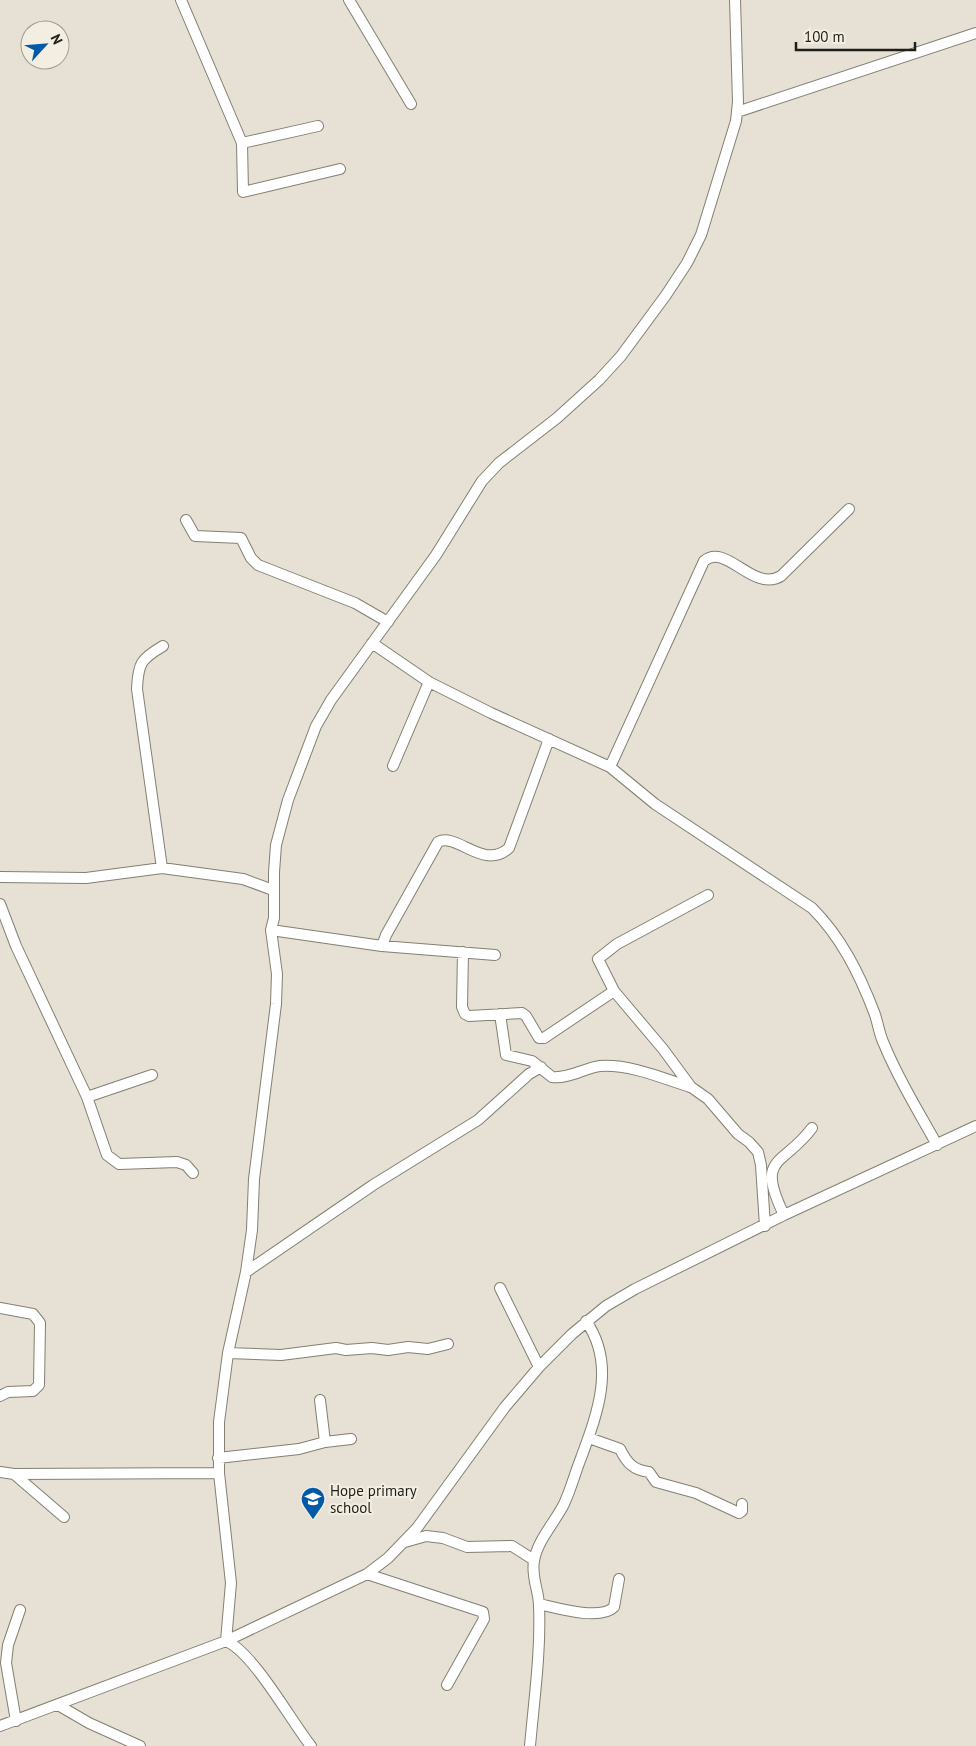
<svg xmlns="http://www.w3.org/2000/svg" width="976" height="1746" font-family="'PT Sans',sans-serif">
  <rect width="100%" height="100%" fill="#e6e1d4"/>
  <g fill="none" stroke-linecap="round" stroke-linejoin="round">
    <defs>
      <path id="minor" d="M181,0L242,143L243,192L340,169
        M349,0L411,104
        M737,112L976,33
        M242,143L318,126
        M186,520L195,536L241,538L251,558L258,565L355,603L388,622
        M372,643L429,682L491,713L610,767L655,804L812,908C841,937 859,973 874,1012C878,1022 879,1034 884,1044C898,1079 919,1112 937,1145
        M393,766L429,682
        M610,767L704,561C726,542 753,593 781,576L849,509
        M162,868L137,689C138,663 141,659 163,646
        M0,877L86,878L162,868L243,879L273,890
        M708,895L617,944L598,959L614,991L663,1049L691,1087L708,1099L738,1134L749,1142L758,1152L761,1165L765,1226
        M0,904L16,946L87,1097L107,1155L119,1164L177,1162L186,1165L193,1173
        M271,930L382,946L386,935L438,842C457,832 483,871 509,848L549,739
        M382,946L495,955
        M463,952L462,1007L465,1014L469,1016L522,1013L526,1016L539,1038H544L614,991
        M500,1014L506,1055L532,1061L552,1077C568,1079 585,1068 600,1066C630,1064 662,1078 690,1087
        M87,1097L152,1075
        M784,1215C755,1155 783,1167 812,1128
        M246,1272L373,1185L478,1120L529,1074L541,1067
        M500,1288L539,1367
        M0,1308L33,1314L40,1323L39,1385L33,1391L8,1392L0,1396
        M228,1353L281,1355L336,1348L346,1350L372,1348L388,1350L408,1347L428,1349L448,1344
        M320,1400L325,1442
        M589,1438L620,1449C627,1463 633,1470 649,1472L656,1482L696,1493L739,1513L742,1511V1504
        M218,1458L299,1449L325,1442L351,1439
        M0,1472L14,1474L219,1473
        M14,1474L64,1517
        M405,1542L426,1536L443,1538L467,1547L512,1546L534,1560
        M367,1574L483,1612L484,1619L447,1685
        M539,1604C557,1608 600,1621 614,1607L619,1579
        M58,1705L89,1723L140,1746
        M16,1721L6,1663L8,1645L20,1610
        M0,1726L226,1641L367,1574L388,1558L417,1528L505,1407L539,1367L572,1334L606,1306L635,1289L784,1215L976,1126
        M311,1746C291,1721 253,1652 226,1641L231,1583L219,1473V1422L228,1353L246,1272L252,1230L254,1179L276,1004L277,974L271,930L274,918V872L276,845L288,800L316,726L331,700L436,555L482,481L499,463L557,418L599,380L621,356L666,295L687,263L701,235L736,121L738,102L735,0
        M530,1746C534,1700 541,1652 539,1606C539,1591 531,1577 534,1561C537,1541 555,1522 564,1504C571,1489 575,1473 581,1458C598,1412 616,1364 586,1321"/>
    </defs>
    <!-- minor casing -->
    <use href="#minor" stroke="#837f73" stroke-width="12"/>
    <!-- minor -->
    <use href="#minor" stroke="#fff" stroke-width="10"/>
  </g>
  <!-- icons -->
  <defs>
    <symbol id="school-pin" viewBox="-11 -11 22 30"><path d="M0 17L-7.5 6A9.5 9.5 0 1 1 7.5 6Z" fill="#005aa7" stroke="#f3eee1"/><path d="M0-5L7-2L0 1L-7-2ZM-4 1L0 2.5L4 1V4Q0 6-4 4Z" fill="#fff"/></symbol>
  </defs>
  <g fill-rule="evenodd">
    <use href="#school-pin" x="299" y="1485" width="28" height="38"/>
  </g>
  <g text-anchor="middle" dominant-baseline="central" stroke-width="4" stroke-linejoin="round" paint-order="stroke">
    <!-- poi labels -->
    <g font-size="15" fill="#1f1e19" stroke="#f3eee1" text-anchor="start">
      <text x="330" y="1490">Hope primary<tspan x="330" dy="17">school</tspan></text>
    </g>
  </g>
  <!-- north arrow -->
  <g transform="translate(45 45) rotate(64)"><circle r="24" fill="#f3eee1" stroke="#9e9b91"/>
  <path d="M0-4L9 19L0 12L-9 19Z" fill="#005aa7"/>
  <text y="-8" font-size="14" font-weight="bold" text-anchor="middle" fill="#1f1e19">N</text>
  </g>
  <!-- scale -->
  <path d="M796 42v8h119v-8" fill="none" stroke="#1f1e19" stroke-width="2.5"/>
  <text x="804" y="42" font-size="15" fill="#1f1e19" stroke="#f3eee1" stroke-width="4" paint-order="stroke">100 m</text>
</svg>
